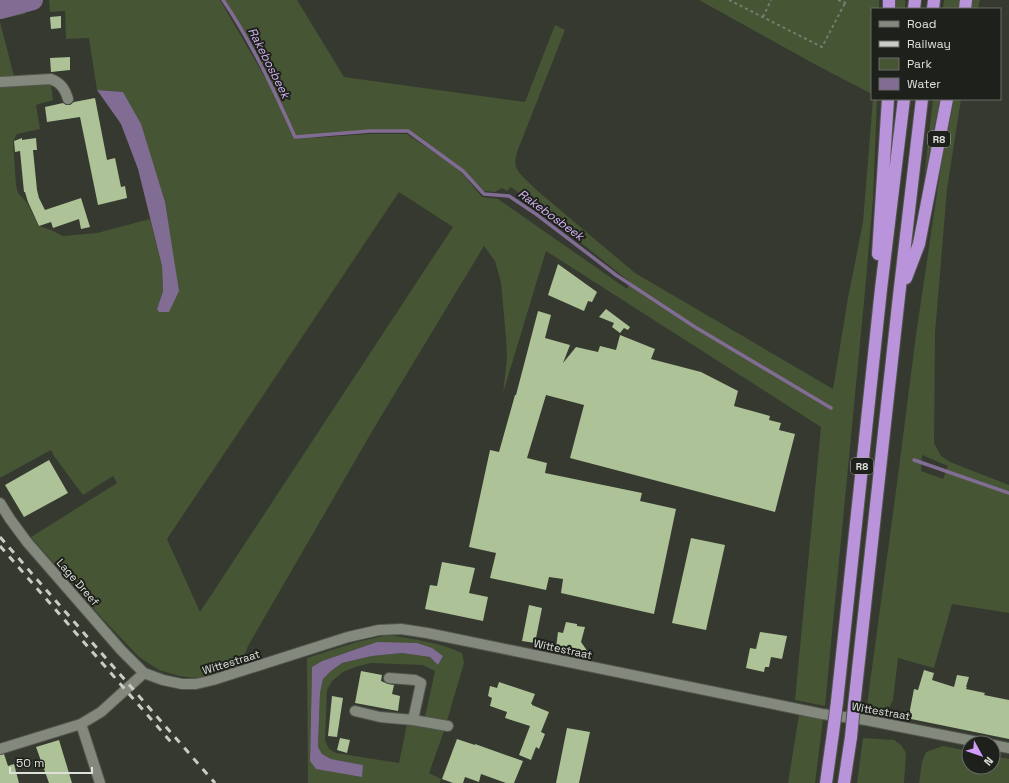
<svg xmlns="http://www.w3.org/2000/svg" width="1009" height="783" font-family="'Space Grotesk',sans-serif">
  <rect width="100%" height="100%" fill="#35392f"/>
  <!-- green -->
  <path fill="#465534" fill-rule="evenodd" d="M0,0H25L23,1L25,14L0,19Z
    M49,0H220L266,79L269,76L248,37L225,0H297L344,77L525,102L555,25L565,30L521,142C518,149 514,159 516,167C520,176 533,186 540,193L635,273L833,389L848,298L863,222L873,99H877L873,199L864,302L825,706L795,700L821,427L546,251L503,393L507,359L506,338L501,282L495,261L484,246L374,428L248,646L240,666L211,675L195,678L179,676L159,670L139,657L102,618L31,537L117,483L113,476L83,495L54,456L51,450L0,478V22L16,84H51L53,100L36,105L40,129L17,134L13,141L16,185L18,193L27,203L39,226L51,230L63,236L97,233L150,219L162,266L163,291L157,309L179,291L123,92L97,90L89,38L66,39L65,11L50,12ZM369,130L408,131L456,164L467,174L484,191L495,192L502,188L507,191L511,187L630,282L627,289L498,199L482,197L463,174L454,166L407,134H368L312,138L353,131ZM399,192L453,227L200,612L167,539Z
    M699,0H879V9H872V94L818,66Z
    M895,0H905V9H895Z
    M944,0H960L958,9H943Z
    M972,0H980L978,9H971Z
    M933,99H940L924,179Z
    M954,99H961L947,189L935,333L934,443L941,456L950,462L1009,485V613L952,604L934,668L898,658L893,700L886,714L866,712L896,491L916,335L941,166ZM922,455L948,466L943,479L921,471Z
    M388,635C413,639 438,642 462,653L464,663L444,731L429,773L441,779L440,783H308L307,658L357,642ZM377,642L443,656L438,665L430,657L402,653L372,656L342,663L331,671L323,679L320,693L318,747L322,754L331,759L363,765L310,761L312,667L322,661ZM371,663L423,665L435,671L423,726L407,724L399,763L336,753L329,749L325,740L327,690L332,681L343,672L355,667Z
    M799,715L823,719L815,783H788Z
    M863,738L894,740L901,745L906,753L904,783H857Z
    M943,746L969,751V767H993V756L1009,759V783H919L922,762L926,752Z"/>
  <!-- water -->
  <path fill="#816c93" d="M97,90L123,92L141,124L165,202L179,291L169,312H159L157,309L163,291L162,266L138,169L121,124Z
    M377,642L417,643L432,648L443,656L438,665L430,657L402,653L372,656L342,663L331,671L323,679L320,693L318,747L322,754L331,759L363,765L362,777L316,769L310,761L312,667L322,661Z"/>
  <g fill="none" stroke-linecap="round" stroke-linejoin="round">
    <!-- stream -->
    <path stroke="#816c93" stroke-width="3.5" d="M223,0C252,43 274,90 295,137L370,131H408L463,171L484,194L509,196L536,214L616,275L695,327L831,408
      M914,460L1009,493"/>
    <!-- river -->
    <path stroke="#816c93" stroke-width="20" d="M0,9L33,0"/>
  </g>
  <!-- building -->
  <path fill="#adc296" d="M61,16V28L51,29L50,17Z
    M70,57V70L51,72L50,58Z
    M95,98L107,160L115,158L121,187L125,186L127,198L98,205L80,117L47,122L45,107L63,103L66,105H70L74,102Z
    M22,138V140L36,138L37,150H33L37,190L39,198L45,210L81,198L90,227L81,229L79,219L53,228L51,222L39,226L28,202L25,192H24L20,151L15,152L14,141Z
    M558,264L597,292L592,302L588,301L584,311L548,295Z
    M606,309L630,327L628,330L624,328L620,333L612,327L614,323L599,317Z
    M538,311L551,315L545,338L570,345L563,363L576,347L598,352L600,346L616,350L620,335L655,349L651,359L701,372L738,391L734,406L770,416L769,420L781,423L779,430L795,434L775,512L570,458L584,405L546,395L527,458L547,463L545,473L642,493L640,501L676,509L654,614L561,593L563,579L549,577L546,590L490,578L496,553L469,547L490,450L499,452L515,395H516Z
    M49,460L68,493L24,517L5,485Z
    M691,538L725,545L706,630L672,623Z
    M442,562L475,568L469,593L488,597L483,621L425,609L430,585L437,586Z
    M529,605L542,608L535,643L522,641Z
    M566,622L577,624V626L585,627L581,642L588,652L572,650V651L556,648L558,632L563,633Z
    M760,632L787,636L782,659L771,657L769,667H765L764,672L746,668L750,648L756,649Z
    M924,670L934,673L932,680L954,687L957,675L969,677L966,687H967L966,689L985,693L984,695L1009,700V739L911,719L912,715H909L914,689L918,690Z
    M361,671L382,675L381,681L388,684L394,685L392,694L400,696L398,711L355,703Z
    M499,682L535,694L531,704H532V705L549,712L541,732L545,734L539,749L536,747L531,760L519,755L530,726L505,718L507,712L490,706L492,698L488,696L490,686L497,688Z
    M332,696L343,698L337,737L328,736Z
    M567,728L590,732L579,783H556Z
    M340,738L350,740L347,753L337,750Z
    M457,739L475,745V744L523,761L514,783H506L481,774L479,782L465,777L463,783H453L442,779Z
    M59,740L72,783H49L36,747Z
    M4,754L8,766L14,764L19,783H0V755Z"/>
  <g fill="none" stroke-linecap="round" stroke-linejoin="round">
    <defs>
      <path id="minor" d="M0,82L51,79C61,83 65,89 68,99
        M0,503L10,519L27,542L121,650L144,673L163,680L182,684H196L213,680L348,637L379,630L401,629L427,633L822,714L866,720L983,743
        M389,678L415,680L421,683L413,720
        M355,711L380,717L413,720L448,726
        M81,724L100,783
        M993,745L1009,748
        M0,749L81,724L101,712L144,673"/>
      <path id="highway" d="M889,9V0
        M914,9L915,0
        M933,9L934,0
        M965,9L966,0
        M878,254L888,99
        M906,278L919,244L947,99
        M837,702L881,289L904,99
        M854,706L899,296L922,99
        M826,783L833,733
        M844,783L851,737"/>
    </defs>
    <!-- minor casing -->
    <use href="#minor" stroke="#52564e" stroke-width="12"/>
    <!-- highway casing -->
    <use href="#highway" stroke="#52564e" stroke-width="14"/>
    <!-- path -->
    <path stroke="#787b72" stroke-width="2" stroke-dasharray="3 3" stroke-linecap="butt" d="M729,0L822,47L845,3
      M838,0L845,3L846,0
      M763,17L771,0"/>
    <!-- minor -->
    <use href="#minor" stroke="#83897d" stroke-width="10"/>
    <!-- highway -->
    <use href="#highway" stroke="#ba94db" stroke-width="12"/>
    <!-- rail -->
    <path stroke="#cacdc6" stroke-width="3" stroke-dasharray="7 7" stroke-linecap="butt" d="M0,537L215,783
      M0,546L171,742"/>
    <defs>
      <path id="highway-bridge" d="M833,733L837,702
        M851,737L854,706"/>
    </defs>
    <!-- highway-bridge casing -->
    <use href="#highway-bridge" stroke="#52564e" stroke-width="14" stroke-linecap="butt"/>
    <!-- highway-bridge -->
    <use href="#highway-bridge" stroke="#ba94db" stroke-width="12"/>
  </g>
  <g text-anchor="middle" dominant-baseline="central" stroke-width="4" stroke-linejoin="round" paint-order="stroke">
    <!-- shield labels -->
    <g fill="#1d201b" stroke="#a4a7a1" stroke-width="1">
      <rect x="928" y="131" width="22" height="16" rx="3"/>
      <rect x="851" y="458" width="22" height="16" rx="3"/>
    </g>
    <g font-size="10" font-weight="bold" fill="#dee1da">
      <text x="939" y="139">R8</text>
      <text x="862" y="466">R8</text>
    </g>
    <!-- street labels -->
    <g font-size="11" fill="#dee1da" stroke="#1d201b">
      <text transform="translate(78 582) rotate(49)">Lage Dreef</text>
      <text transform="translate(563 649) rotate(12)">Wittestraat</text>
      <text transform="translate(231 662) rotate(-17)">Wittestraat</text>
      <text transform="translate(881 711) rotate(10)">Wittestraat</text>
    </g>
    <!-- water labels -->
    <g font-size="12" font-style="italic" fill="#d5b3f3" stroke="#1d201b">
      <text transform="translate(269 63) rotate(63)">Rakebosbeek</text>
      <text transform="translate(551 215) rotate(36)">Rakebosbeek</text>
    </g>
  </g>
  <!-- legend -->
  <rect x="871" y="8" width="130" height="92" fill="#1d201b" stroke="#6a6d67"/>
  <rect x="879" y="21" width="20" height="6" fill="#83897d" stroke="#6a6d67"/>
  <text x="907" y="28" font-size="12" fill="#dee1da">Road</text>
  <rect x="879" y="41" width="20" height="6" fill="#cacdc6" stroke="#6a6d67"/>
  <text x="907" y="48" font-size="12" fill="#dee1da">Railway</text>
  <rect x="879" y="58" width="20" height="12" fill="#465534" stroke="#6a6d67"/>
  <text x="907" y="68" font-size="12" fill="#dee1da">Park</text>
  <rect x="879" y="78" width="20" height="12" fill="#816c93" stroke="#6a6d67"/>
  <text x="907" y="88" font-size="12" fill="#dee1da">Water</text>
  <!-- north arrow -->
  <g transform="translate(981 755) rotate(130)"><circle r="19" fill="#1d201b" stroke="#6a6d67"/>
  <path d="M0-3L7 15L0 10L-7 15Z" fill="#d29dfd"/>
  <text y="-6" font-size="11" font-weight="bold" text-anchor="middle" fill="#dee1da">N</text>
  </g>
  <!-- scale -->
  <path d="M10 767v6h82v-6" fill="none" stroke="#dee1da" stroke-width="2"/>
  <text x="16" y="767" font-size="12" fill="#dee1da" stroke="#1d201b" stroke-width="3" paint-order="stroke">50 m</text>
</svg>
